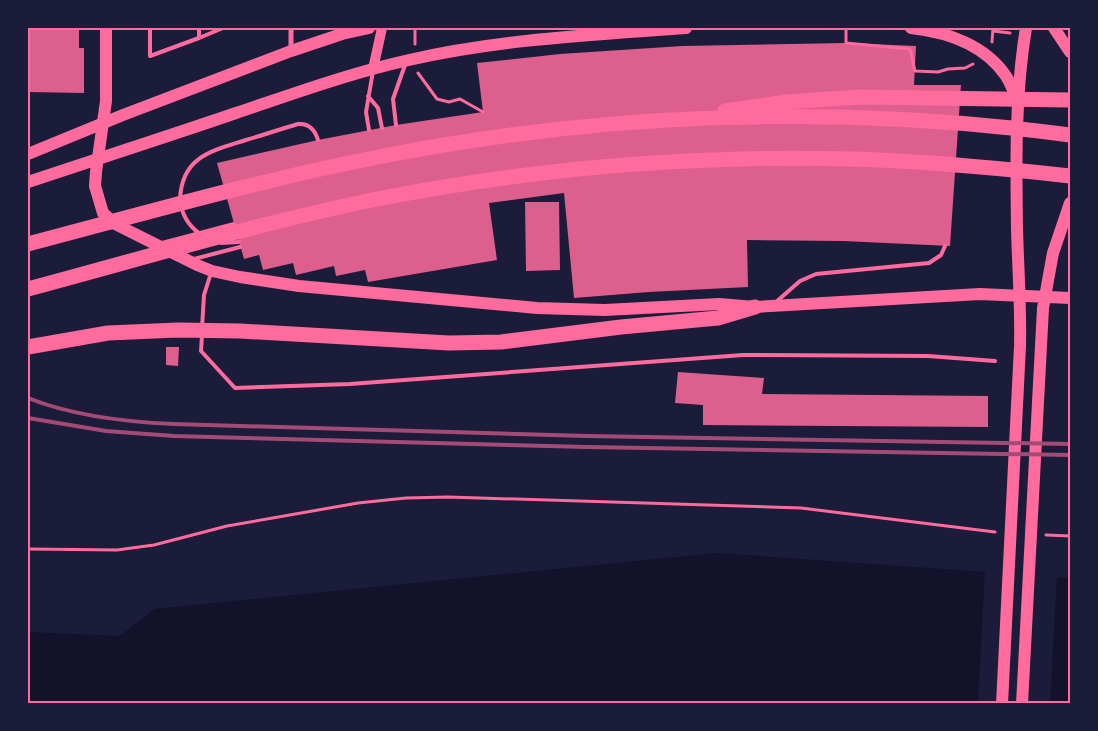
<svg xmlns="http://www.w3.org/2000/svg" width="1098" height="731" font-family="'Archivo Narrow',sans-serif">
  <rect width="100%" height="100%" fill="#1b1b3a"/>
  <!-- water -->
  <path fill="#12122b" d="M717,553L1070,578V703L28,704V632L120,636L154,609Z"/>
  <!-- pier -->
  <path fill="#1b1b3a" d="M985,569L1057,575L1050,704L978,703Z"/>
  <!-- building -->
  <path fill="#dd5f8e" d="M28,28H79V48H84V93L28,92Z
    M846,43L916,46L914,85H961L950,246L843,241L747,240L748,287L649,292L574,298L564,193L489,203L497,260L368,282L365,270L336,276L334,266L296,275L293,263L263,270L259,255L244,259L217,163L318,140L396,125L483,112L477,63L560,54L682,46Z
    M525,202H559L560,270L526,271Z
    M166,347H179L178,366L166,365Z
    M678,372L764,378L762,394L988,396V427L703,425V405L675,403Z"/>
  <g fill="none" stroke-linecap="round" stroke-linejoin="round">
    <!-- path -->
    <path stroke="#ff6b9d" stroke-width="3" d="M846,28V43L910,49L915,71L938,72L948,69L965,68L973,64
      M993,31L1010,33
      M992,42L993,28
      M415,44V28
      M418,73L437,99L449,102L460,99L483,112
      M1046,535L1070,536
      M28,549L117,550L154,545L227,526L358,503L406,498L448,497L801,508L995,532"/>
    <!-- service -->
    <path stroke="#ff6b9d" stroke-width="4" d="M150,28V56L199,38
      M199,28V38L223,28
      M368,96L378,108L382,128
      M396,125L393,99L405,65
      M369,130L366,112L373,71
      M180,199C182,156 212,151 246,140C263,135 281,129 298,124C309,123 315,130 318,140
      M181,206C184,219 192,229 203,236
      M162,243L234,224
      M221,243L239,242
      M194,259L240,247
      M776,302L800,281L816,274L929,263L941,255L945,246
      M202,328L204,295L211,273
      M202,335L201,351L235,388L350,384L743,355L928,356L995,361"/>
    <!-- minor -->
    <path stroke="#ff6b9d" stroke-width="5" d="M291,49V28"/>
    <!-- secondary -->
    <path stroke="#ff6b9d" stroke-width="10" d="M373,69L382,28"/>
    <!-- primary -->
    <path stroke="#ff6b9d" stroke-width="12" d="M106,28V101L96,172L95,186L103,213L115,224L197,265L212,271L240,277L299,286L537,308L605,310L719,304L755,307L980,294L1070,298
      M911,28C947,32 985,45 1006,76C1011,84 1014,92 1017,101
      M1054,28L1070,52
      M28,154L123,115L291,51L342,34L369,28
      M28,182C97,159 166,137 236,113C293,94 350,73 409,60C500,39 593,35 686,28
      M1002,704L1020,346C1021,307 1018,268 1017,228C1016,162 1015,94 1026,28
      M1022,704L1043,308L1053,253L1070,203"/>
    <!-- motorway -->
    <path stroke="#ff6b9d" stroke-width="15" d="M725,111L786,102L859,97L1070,100
      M28,244C142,214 257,181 373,158C601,112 840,104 1070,135
      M28,289C144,258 259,223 377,199C534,168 694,155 853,159C926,161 998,168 1070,176
      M28,347L108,333L178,330L240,331L449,343L501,342L621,327L718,318L755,307"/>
    <!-- rail -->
    <path stroke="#a44b75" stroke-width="4" d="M28,398C73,416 125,422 174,424L587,436L1070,444
      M28,418L106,431L174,436L587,447L1070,455"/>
  </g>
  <!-- border -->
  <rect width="1098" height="731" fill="none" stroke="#1b1b3a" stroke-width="58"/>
  <rect x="29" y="29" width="1040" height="673" fill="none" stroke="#ff6b9d" stroke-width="2"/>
</svg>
